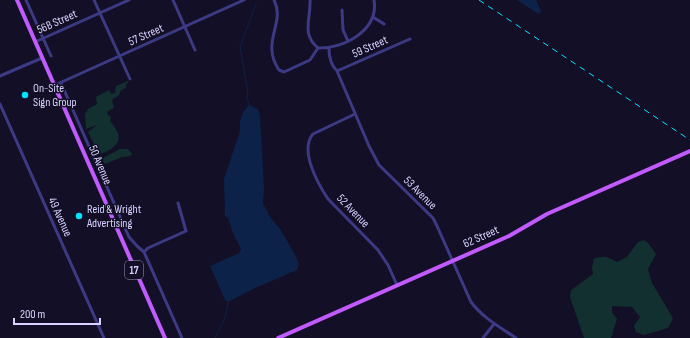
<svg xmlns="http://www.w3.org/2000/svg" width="690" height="338" font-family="'Sofia Sans Condensed',sans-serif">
  <rect width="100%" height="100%" fill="#130f26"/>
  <!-- green -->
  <path fill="#12302f" d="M128,81L129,82L126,84V88L121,90L119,95L112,100L114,108L108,111L107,114L111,117L110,121C118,131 124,140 111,149C106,152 104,153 99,154L88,132L97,125L86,129L85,114L88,109L97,104L96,97L109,90L111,94L115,93L116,86Z
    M120,149H128L132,154L130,156L122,157L105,164L103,161V158Z
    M644,240L648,243L656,254L648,269L652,283L673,318L668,328L644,335L636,332L634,326L640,317L632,307L612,306V312L617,319L611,338H584L570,297L571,290L593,274L592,267L594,259C604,255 608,257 617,262L627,257L638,242Z"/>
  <!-- water -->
  <path fill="#0c2248" d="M517,0H536L541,11L540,14L537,13Z
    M249,105L258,109L260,116L264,187L263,203L270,217L281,230L294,253L299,264L297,270L255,288L228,302L225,300L210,266L239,253L241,249L232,231L228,218L225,216L224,179L240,131V121L243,112Z"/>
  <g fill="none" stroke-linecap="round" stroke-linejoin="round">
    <!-- stream -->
    <path stroke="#0c2248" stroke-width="1" d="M249,105L247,97L248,92L240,47L256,4
      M215,338L225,318L228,302"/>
    <!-- minor -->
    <path stroke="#3d3a85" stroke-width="3" d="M26,0L51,56
      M94,0L130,79
      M173,0L195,50
      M274,0C286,23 260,42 279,70L284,72L310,60L318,48
      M310,0C311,19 301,34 318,48C344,49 379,30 374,0
      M342,10L343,30L348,41
      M373,17L384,24
      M35,42L129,0
      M329,49C329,57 331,65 337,71L369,146L379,165L433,218L437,226L471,302C483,318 500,327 516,338
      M337,71L410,39
      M0,76L42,58
      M61,83L129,237L137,246L144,252L182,338
      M55,85L244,0
      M0,104L104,338
      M355,114L313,134C299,150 318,184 328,199L378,250L388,265L397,285
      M144,252L148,248L186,231L178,203
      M483,338L494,324"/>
    <!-- major -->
    <path stroke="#c25bff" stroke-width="4" d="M17,0L165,338
      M278,338L509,236L547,214L690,151"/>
    <!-- rail -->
    <path stroke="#00e5ff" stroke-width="1" stroke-dasharray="6 5" stroke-linecap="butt" d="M479,0L690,140"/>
  </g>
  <!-- markers -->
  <g fill="#00e5ff" stroke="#130f26" stroke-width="1.5">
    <circle cx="25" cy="95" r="4"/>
    <circle cx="79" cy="216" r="4"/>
  </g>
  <g text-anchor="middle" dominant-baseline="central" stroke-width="3" stroke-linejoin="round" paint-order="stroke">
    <!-- shield labels -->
    <rect fill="#130f26" stroke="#9e99be" stroke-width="1" x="125" y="261" width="18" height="18" rx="3"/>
    <g font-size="11" font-weight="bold" fill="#d9d4ff">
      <text x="134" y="270">17</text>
    </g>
    <!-- street labels -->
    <g font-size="12" fill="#d9d4ff" stroke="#130f26">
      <text transform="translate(57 22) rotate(-24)">56B Street</text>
      <text transform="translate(146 35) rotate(-24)">57 Street</text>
      <text transform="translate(370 47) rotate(-24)">59 Street</text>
      <text transform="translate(100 165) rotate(67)">50 Avenue</text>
      <text transform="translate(420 193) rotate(45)">53 Avenue</text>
      <text transform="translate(353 211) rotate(46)">52 Avenue</text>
      <text transform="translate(60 217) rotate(66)">49 Avenue</text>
      <text transform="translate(481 237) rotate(-24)">62 Street</text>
    </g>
    <!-- poi labels -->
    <g font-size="12" fill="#d9d4ff" stroke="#130f26" text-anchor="start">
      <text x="33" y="88">On-Site<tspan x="33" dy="14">Sign Group</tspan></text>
      <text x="87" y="209">Reid &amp; Wright<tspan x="87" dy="14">Advertising</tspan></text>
    </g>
  </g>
  <!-- scale -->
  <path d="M14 318v6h86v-6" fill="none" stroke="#d9d4ff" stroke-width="2"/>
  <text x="20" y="318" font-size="12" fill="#d9d4ff" stroke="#130f26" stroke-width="3" paint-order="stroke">200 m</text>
</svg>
